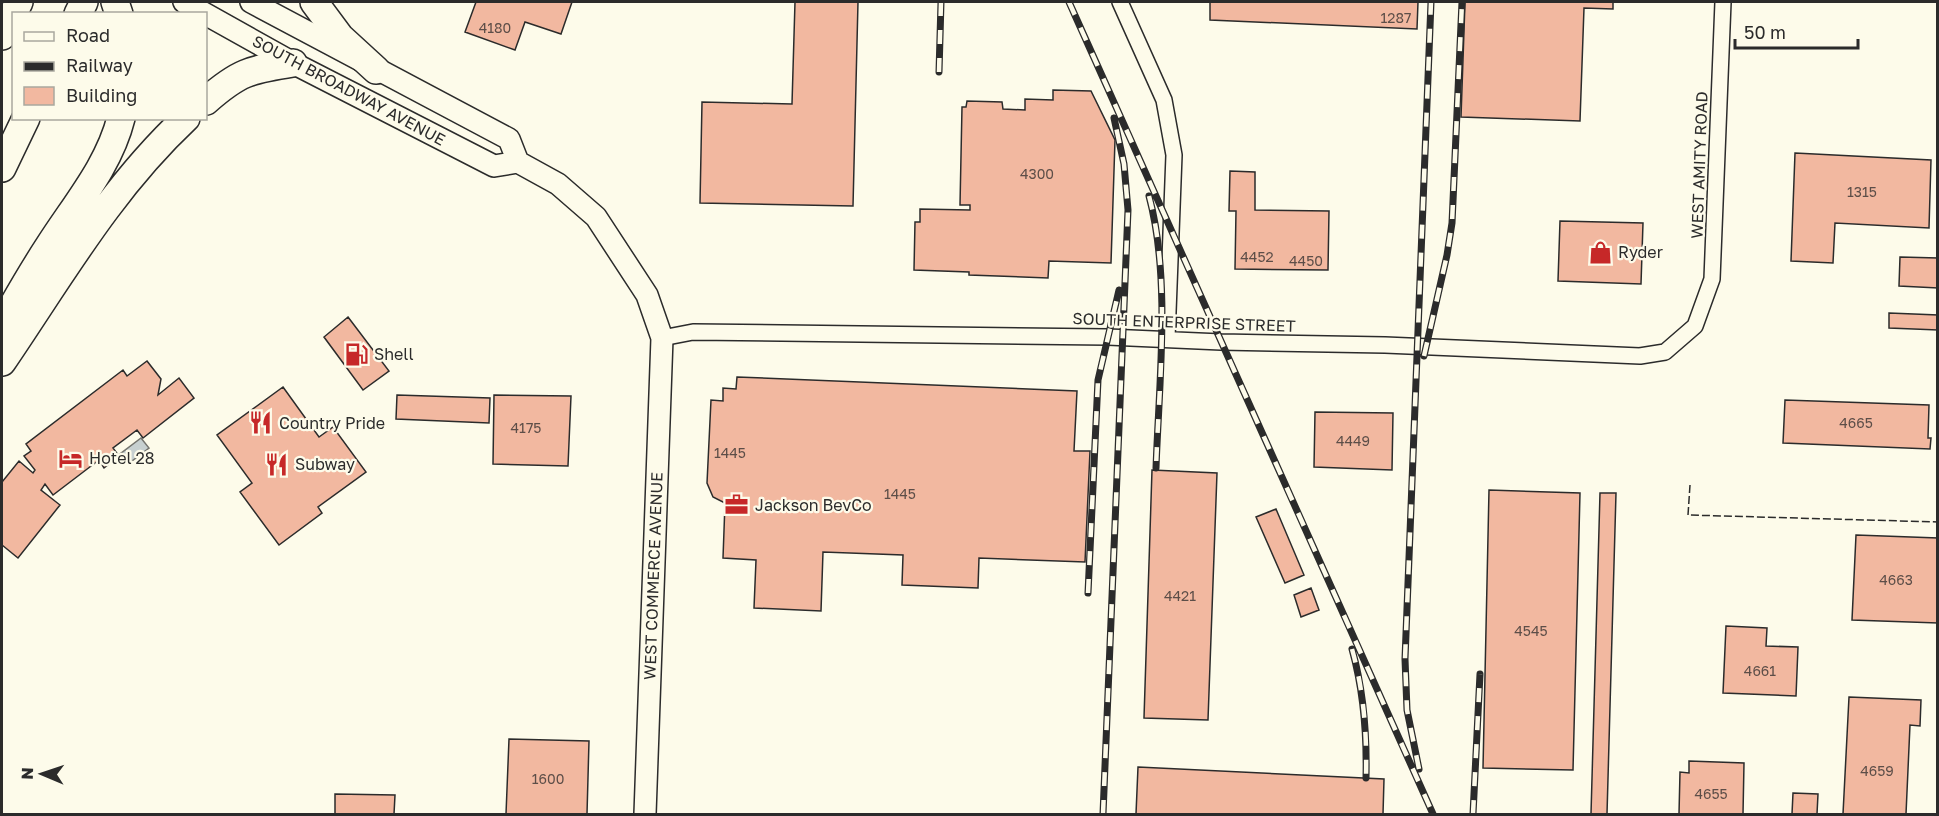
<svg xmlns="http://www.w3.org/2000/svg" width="1939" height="816" font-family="'Golos Text',sans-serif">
  <rect width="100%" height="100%" fill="#fdfbea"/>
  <!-- water -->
  <path fill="#c7d0d0" stroke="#74746e" stroke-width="1.5" d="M141,438L149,448L128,464L120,454Z"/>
  <!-- building -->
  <path fill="#f2b8a0" stroke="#2b2b2b" stroke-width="1.5" d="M476,2H572L561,34L525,22L515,50L465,32Z
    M795,2H858L853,206L700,203L702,102L792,104Z
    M1210,2H1418L1417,29L1210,20Z
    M1465,2H1613V9L1584,8L1580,121L1461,117Z
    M1053,90L1091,91L1115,140L1111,263L1049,261L1048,278L969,275V272L914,270L915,222H920V209L970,210V205H960L962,107H966L967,101L1002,102L1003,109L1025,110V99L1053,100Z
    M1795,153L1931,160L1929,228L1835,223L1833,263L1791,261Z
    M1230,171L1255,172V210L1329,211L1328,270L1235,269L1236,211H1229Z
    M1560,221L1643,223L1641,284L1558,281Z
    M1900,257L1938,258V288L1899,286Z
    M1889,313L1938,315V330L1889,328Z
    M348,317L389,371L363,390L324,337Z
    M147,361L161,379L158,395L179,378L194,398L143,438L137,430L113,448L119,456L104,468L99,460L53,495L45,484L41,490L60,505L18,558L2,545V482L19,461L33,473L35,470L24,456L31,451L26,444L123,370L127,376Z
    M737,377L1077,391L1074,451H1090L1085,562L979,558L978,588L902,585L903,555L823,552L821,611L754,608L756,560L723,558L725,503L713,497L707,483L711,400L723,401V388L736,389Z
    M283,387L319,437L333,427L366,472L318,507L322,513L279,545L240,492L252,483L217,435Z
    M397,395L490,398L489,423L396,419Z
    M494,395L571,396L568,466L493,464Z
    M1785,400L1929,405L1928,438H1931L1930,449L1783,443Z
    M1315,412L1393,413L1392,470L1314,467Z
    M1152,470L1217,473L1208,720L1144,718Z
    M1489,490L1580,493L1573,770L1483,768Z
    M1600,493H1616L1607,814H1591Z
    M1276,509L1304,575L1285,583L1256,517Z
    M1856,535L1938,538V623L1852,620Z
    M1311,588L1319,610L1301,617L1294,595Z
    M1726,626L1767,628L1766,646L1798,647L1796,696L1723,693Z
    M1849,697L1921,700L1920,726L1910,725L1906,814H1843Z
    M509,739L589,741L587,814H506Z
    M1689,761L1744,763L1743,814H1679L1680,772L1689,773Z
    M1138,767L1384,779L1383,814H1136Z
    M1793,793L1818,794L1817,814H1792Z
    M335,794L395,795L394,814H335Z"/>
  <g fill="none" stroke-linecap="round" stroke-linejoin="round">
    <defs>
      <path id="street" d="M1120,2L1164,100L1174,155L1167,338
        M662,338L693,332L1108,337L1221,342L1385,345L1640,356L1665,352L1695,326L1712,279L1723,2"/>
      <path id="secondary" d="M184,2L293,63L494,166L518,162L558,184L596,217L647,295L662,338L645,814
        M251,2L509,139L518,162"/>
      <path id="highway" d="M115,2L119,14
        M314,2L340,37L376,70
        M78,14L84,2
        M2,36L19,2
        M206,101C239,72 249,70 293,63
        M2,168L26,118
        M2,325C17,298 32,272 49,246C75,205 109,166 121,118
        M2,362C60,277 109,190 186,118"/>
    </defs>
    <!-- street casing -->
    <use href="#street" stroke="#2b2b2b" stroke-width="18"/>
    <!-- secondary casing -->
    <use href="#secondary" stroke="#2b2b2b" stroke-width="24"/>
    <!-- highway casing -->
    <use href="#highway" stroke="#2b2b2b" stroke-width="30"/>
    <!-- street -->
    <use href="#street" stroke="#fdfbea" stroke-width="15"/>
    <!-- secondary -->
    <use href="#secondary" stroke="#fdfbea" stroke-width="21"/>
    <!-- highway -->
    <use href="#highway" stroke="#fdfbea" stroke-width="27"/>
    <defs>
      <path id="rail" d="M1069,2L1433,814
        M939,72L941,2
        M1149,196C1171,278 1159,382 1156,468
        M1424,356L1447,255L1452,223L1462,2
        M1088,593L1098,380L1119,290
        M1352,649C1364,692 1367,734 1366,778
        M1419,769L1407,710L1405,659L1431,2
        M1103,814L1128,210L1124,164L1114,118
        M1473,814L1480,674"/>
    </defs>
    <!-- rail casing -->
    <use href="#rail" stroke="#2b2b2b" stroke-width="7"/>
    <!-- rail -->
    <use href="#rail" stroke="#fdfbea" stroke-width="4.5" stroke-dasharray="14" stroke-linecap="butt"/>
    <!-- fence -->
    <path stroke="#2b2b2b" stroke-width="1.5" stroke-dasharray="8 3" stroke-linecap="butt" d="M1690,485L1688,515L1938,522"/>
  </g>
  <!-- icons -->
  <defs>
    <symbol id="shop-bare" viewBox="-9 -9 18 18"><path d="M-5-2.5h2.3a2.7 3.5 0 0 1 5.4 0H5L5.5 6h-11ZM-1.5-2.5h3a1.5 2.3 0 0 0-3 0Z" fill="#c62828" stroke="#fdfbea" stroke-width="2.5" paint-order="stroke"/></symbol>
    <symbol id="fuel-bare" viewBox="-9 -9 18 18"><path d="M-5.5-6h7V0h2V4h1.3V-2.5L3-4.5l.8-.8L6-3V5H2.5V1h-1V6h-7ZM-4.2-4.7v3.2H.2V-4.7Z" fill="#c62828" stroke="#fdfbea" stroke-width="2.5" paint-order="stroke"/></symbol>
    <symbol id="restaurant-bare" viewBox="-9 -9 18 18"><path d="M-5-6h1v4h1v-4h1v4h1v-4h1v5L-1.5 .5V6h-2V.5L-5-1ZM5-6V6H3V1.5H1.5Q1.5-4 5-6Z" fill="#c62828" stroke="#fdfbea" stroke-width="2.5" paint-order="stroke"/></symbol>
    <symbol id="hotel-bare" viewBox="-9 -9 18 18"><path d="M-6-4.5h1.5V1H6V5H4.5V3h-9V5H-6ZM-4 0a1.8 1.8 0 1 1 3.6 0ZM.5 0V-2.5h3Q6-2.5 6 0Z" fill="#c62828" stroke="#fdfbea" stroke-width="2.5" paint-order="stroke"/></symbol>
    <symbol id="office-bare" viewBox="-9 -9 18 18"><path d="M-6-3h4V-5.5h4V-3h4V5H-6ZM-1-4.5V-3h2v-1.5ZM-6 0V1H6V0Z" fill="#c62828" stroke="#fdfbea" stroke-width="2.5" paint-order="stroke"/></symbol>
  </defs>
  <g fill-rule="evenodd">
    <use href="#shop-bare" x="1584" y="236" width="33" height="33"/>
    <use href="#fuel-bare" x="340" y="338" width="33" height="33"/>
    <use href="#restaurant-bare" x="244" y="406" width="33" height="33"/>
    <use href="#hotel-bare" x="54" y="442" width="33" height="33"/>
    <use href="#restaurant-bare" x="260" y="448" width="33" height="33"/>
    <use href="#office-bare" x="720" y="488" width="33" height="33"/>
  </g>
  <g text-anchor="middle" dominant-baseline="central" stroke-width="4.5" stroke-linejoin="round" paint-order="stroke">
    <!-- number labels -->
    <g font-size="14" fill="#5d4e48">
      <text x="1396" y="17">1287</text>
      <text x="495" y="27">4180</text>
      <text x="1037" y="173">4300</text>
      <text x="1862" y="191">1315</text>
      <text x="1257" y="256">4452</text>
      <text x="1306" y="260">4450</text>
      <text x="1856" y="422">4665</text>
      <text x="526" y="427">4175</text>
      <text x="1353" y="440">4449</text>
      <text x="730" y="452">1445</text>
      <text x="900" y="493">1445</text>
      <text x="1896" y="579">4663</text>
      <text x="1180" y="595">4421</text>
      <text x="1531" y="630">4545</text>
      <text x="1760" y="670">4661</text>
      <text x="1877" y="770">4659</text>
      <text x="548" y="778">1600</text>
      <text x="1711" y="793">4655</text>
    </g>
    <!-- street labels -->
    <g font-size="16" fill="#2b2b2b" stroke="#fdfbea">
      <text transform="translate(349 90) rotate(28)">SOUTH BROADWAY AVENUE</text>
      <text transform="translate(1699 165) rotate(-88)">WEST AMITY ROAD</text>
      <text transform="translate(1184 322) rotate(2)">SOUTH ENTERPRISE STREET</text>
      <text transform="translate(653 576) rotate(-88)">WEST COMMERCE AVENUE</text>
    </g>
    <!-- poi labels -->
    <g font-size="16" fill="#2b2b2b" stroke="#fdfbea" text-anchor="start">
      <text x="1618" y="252">Ryder</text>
      <text x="374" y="354">Shell</text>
      <text x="279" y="423">Country Pride</text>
      <text x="89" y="458">Hotel 28</text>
      <text x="295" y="464">Subway</text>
      <text x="755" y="505">Jackson BevCo</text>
    </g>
  </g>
  <!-- border -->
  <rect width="1939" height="816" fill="none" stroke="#2b2b2b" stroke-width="6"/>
  <!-- legend -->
  <rect x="12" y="12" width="195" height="108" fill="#fdfbea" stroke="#a9a89e" stroke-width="1.5"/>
  <rect x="24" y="32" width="30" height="9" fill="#fdfbea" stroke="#a9a89e" stroke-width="1.5"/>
  <text x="66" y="42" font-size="18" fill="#2b2b2b">Road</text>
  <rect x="24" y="62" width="30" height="9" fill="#2b2b2b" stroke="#a9a89e" stroke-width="1.5"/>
  <text x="66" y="72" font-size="18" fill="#2b2b2b">Railway</text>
  <rect x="24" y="87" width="30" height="18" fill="#f2b8a0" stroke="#a9a89e" stroke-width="1.5"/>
  <text x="66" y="102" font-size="18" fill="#2b2b2b">Building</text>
  <!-- north arrow -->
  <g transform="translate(42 774) rotate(272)" stroke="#fdfbea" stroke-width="4.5" paint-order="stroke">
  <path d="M0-4.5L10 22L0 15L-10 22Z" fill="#2b2b2b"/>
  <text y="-9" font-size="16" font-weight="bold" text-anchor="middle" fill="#2b2b2b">N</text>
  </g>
  <!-- scale -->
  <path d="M1735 39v9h123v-9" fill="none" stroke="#2b2b2b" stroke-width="3"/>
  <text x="1744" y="39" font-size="18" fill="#2b2b2b" stroke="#fdfbea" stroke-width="4.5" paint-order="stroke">50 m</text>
</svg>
